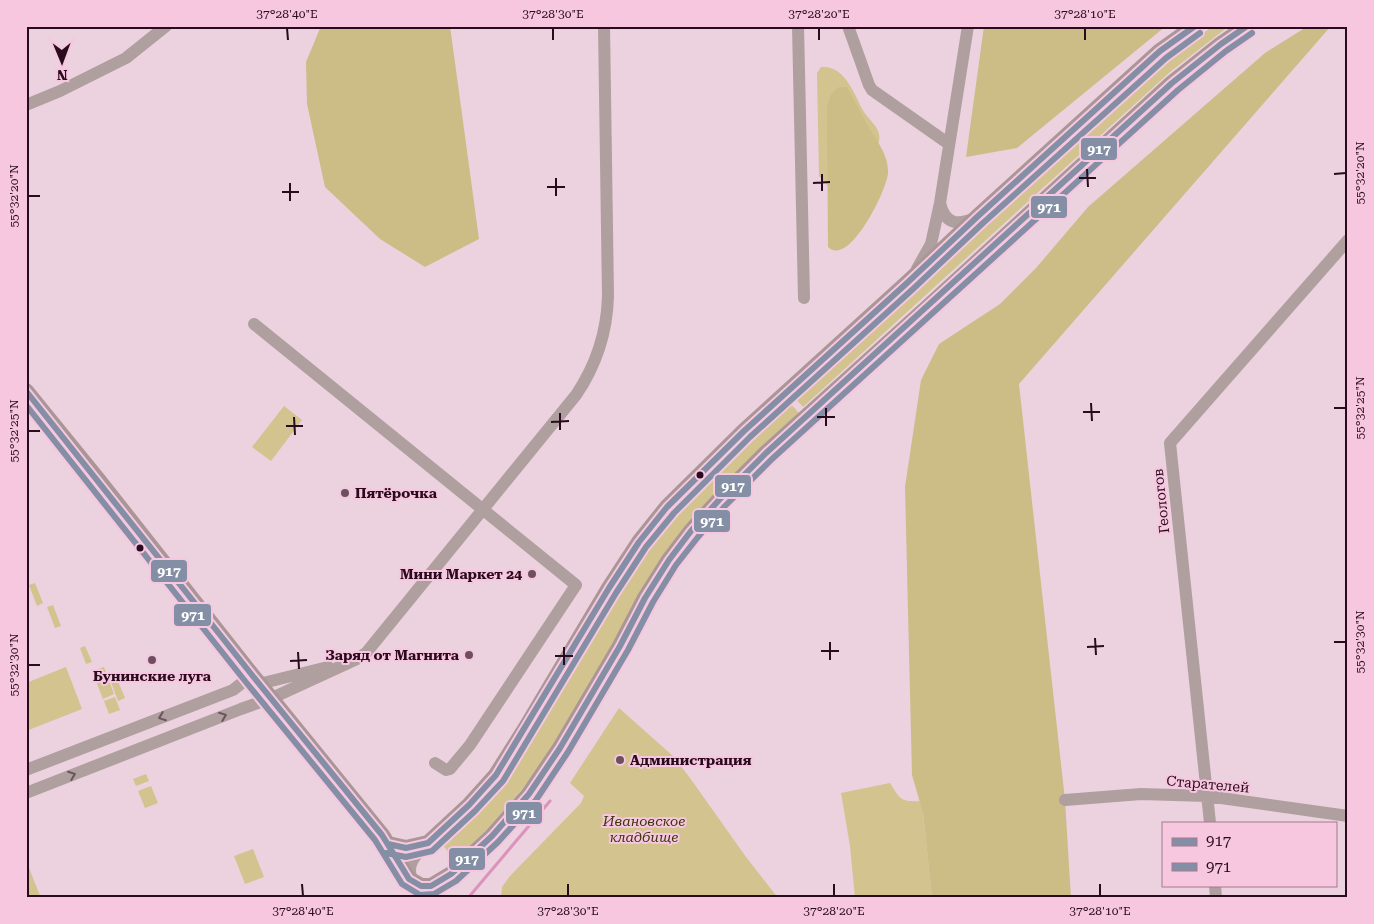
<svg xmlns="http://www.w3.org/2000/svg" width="1374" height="924" font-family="'Roboto Serif',serif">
  <rect width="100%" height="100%" fill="#ecd1df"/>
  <!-- green -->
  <path fill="#d2c38f" d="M1213,26H1229L1170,72L803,407L794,397L1037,175L1164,62Z
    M821,67C846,65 854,95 864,112C870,121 882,129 879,141C875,161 852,182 839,198L819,176L817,73Z
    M786,399L799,413L713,496L557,741L524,787L489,828L455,860L440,842L473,810L644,546L673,510Z
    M284,406L302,420L271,461L252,447Z
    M35,583L43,603L37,606L29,585Z
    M53,605L61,626L55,628L47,607Z
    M85,646L92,662L86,664L80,648Z
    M66,667L82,709L26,731V683Z
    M104,667L114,694L103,699L92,671Z
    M117,679L125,698L118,701L111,682Z
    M115,697L120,710L109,714L104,701Z
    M619,708L673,756L690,778L746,857L778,898H501L502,887L510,876L581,803L584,796L570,783Z
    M146,774L149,781L136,786L133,779Z
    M890,783C900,799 900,802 920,801L923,813L932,898H855L850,846L841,793Z
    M151,786L158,803L145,808L138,791Z
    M253,849L264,877L245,884L234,856Z
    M29,868L41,898H26V869Z"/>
  <!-- forest -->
  <path fill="#ccbd86" d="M321,26H450L479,239L425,267L380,239L325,187L307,104L306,62Z
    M984,26H1166L1017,148L966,157Z
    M1308,26H1331L1019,384L1065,800L1071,898H932L923,813L912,775L905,487L921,380L939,344L1000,304L1036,268L1088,207L1265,53Z
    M839,87H847C853,98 859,110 865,121C874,137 889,154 888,173C887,190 849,268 828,247L827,106L831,94Z"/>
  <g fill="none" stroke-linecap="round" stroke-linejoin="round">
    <!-- stream -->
    <path stroke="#dc93bb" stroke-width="3" d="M468,898L550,801"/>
    <!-- minor -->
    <path stroke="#af9f9e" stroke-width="12" d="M798,26L804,298
      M848,26L869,85L872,90L949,144
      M26,105L60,91L126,58L166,26
      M940,203C945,224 957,226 975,218
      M917,269L931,244L940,203L968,26
      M254,324L576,585L470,745L450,769L446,770L435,763
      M259,684L328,667
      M272,698L359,658L366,653L576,395C597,364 607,333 608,296L604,26
      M26,770L233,690L252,675
      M26,793L241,709L263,701L275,702
      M1065,800L1141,794L1207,796L1348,816
      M1210,823L1170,443L1348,240
      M412,880C405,863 417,854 428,843
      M1215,885L1216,898"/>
    <!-- major -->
    <path stroke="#aa9696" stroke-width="16" d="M26,391L100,482L252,675L382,835L409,879L421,886H431L451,874L492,836L529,794L560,748L620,646L645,598L669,560L691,531L719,500L766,453L929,306L1172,83L1221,44L1247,26
      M388,844L406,848L428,843L469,805L496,775L525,729L609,588L639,542L667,507L744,431L907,283L977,217L1160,51L1195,26"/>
    <defs>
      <path id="bus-1" d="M26,391L252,675L382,835L409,879L421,886H431L451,874L492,836L529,794L560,748L620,646L645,598L669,560L691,531L719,500L766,453L1172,83L1221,44L1247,26
        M388,844L406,848L428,843L469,805L496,775L609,588L639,542L667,507L744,431L907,283L977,217L1160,51L1195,26"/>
      <path id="bus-2" d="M26,405L245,681L375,840L402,884L420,895L434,894L456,881L498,842L536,800L568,752L628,650L653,602L676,565L698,537L725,506L772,459L1178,90L1226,51L1252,33
        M386,853L406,857L432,851L475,811L503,781L616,593L646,547L674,513L750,437L913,289L983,223L1166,58L1200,33"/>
    </defs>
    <!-- bus-1 casing -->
    <use href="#bus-1" stroke="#f7c6df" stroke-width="10"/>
    <!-- bus-2 casing -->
    <use href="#bus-2" stroke="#f7c6df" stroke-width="10"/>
    <!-- bus-1 -->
    <use href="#bus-1" stroke="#848ea4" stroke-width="6"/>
    <!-- bus-2 -->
    <use href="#bus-2" stroke="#848ea4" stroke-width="6"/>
  </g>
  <!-- one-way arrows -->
  <defs><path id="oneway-chevron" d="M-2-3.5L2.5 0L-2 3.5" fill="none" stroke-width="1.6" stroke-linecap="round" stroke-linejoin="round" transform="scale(1.25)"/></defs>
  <g stroke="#6c555d">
    <use href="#oneway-chevron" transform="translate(223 716) rotate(-21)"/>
    <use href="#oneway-chevron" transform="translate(162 717) rotate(159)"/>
    <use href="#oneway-chevron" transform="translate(72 775) rotate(-21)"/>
  </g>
  <!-- ticks -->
  <path fill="none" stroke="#280b1c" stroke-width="2" d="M287,28L288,40M553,28V40M819,28V40M1085,28V40M1087,169L1088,187M822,174V191M1334,174L1346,173M556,178V196M1079,178H1096M290,183V201M813,183L830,182M547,187H565M282,192H299M28,196H40M1091,403L1092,421M826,408V426M1334,408H1346M1083,412H1100M560,413V430M294,417L295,435M817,417H835M551,422L569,421M286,426H303M28,431H40M1095,638L1096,655M830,642V660M1334,642H1346M564,647V665M1087,647L1104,646M821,651H839M298,652L299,669M555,656H573M290,661L307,660M28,665H40M302,884L303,896M568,884V896M834,884V896M1100,884V896"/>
  <!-- markers -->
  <g fill="#280b1c" stroke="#f7c6df" stroke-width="2">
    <circle cx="700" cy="475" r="4.5"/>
    <circle cx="140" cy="548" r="4.5"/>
  </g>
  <g fill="#6d5060" stroke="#f7c6df" stroke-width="2">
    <circle cx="345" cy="493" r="5"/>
    <circle cx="532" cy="574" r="5"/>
    <circle cx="469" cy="655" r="5"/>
    <circle cx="152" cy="660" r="5"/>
    <circle cx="620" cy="760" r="5"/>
  </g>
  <g text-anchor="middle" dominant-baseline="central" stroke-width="4" stroke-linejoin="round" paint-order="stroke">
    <!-- poi labels -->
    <g font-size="14" font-weight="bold" fill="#280b1c" stroke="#f7c6df" text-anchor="start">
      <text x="355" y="493">Пятёрочка</text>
      <text x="522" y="574" text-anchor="end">Мини Маркет 24</text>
      <text x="459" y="655" text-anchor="end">Заряд от Магнита</text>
      <text x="152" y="676" text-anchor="middle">Бунинские луга</text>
      <text x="630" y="760">Администрация</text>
    </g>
    <!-- street labels -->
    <g font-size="14" fill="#280b1c" stroke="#f7c6df">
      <text transform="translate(1161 501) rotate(-96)">Геологов</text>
      <text transform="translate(1208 784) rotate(5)">Старателей</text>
    </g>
    <!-- park labels -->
    <g font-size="14" font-style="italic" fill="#393708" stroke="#f7c6df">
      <text x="644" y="821">Ивановское<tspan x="644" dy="16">кладбище</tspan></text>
    </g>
  </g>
  <g stroke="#f7c6df" stroke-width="2">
    <rect x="1080" y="137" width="38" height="24" rx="5" fill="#848ea4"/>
    <rect x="1030" y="195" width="38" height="24" rx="5" fill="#848ea4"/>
    <rect x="714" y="474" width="38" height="24" rx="5" fill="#848ea4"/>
    <rect x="693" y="509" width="38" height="24" rx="5" fill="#848ea4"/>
    <rect x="150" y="559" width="38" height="24" rx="5" fill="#848ea4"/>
    <rect x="173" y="603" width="39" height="24" rx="5" fill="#848ea4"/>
    <rect x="505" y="801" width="38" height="24" rx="5" fill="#848ea4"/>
    <rect x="448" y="847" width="38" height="24" rx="5" fill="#848ea4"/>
  </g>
  <g font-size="14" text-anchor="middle" font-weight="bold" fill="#fff">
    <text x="1099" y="154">917</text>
    <text x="1049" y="212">971</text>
    <text x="733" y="491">917</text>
    <text x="712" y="526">971</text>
    <text x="169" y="576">917</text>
    <text x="193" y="620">971</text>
    <text x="524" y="818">971</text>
    <text x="467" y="864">917</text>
  </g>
  <!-- border -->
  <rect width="1374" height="924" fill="none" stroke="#f7c6df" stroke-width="55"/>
  <!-- legend -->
  <rect x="1162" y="822" width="175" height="65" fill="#f7c6df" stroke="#a47b91"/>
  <rect x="1172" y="838" width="25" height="8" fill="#848ea4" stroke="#a47b91"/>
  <text x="1206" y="846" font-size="15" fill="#280b1c">917</text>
  <rect x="1172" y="863" width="25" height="8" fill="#848ea4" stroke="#a47b91"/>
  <text x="1206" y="872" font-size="15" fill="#280b1c">971</text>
  <!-- north arrow -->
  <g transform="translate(62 62) rotate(179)" stroke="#f7c6df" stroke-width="4" paint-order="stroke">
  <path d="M0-4L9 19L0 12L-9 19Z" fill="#280b1c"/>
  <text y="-8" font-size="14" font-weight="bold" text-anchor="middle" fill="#280b1c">N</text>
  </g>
  <rect x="28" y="28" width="1318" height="868" fill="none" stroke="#280b1c" stroke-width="2"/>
  <g font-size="12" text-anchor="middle" fill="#280b1c">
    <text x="287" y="18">37°28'40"E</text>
    <text x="553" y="18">37°28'30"E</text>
    <text x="819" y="18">37°28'20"E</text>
    <text x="1085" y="18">37°28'10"E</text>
    <text transform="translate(1360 173) rotate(-90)" y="4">55°32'20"N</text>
    <text transform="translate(14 196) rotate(-90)" y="4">55°32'20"N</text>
    <text transform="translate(1360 408) rotate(-90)" y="4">55°32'25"N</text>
    <text transform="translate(14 431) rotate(-90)" y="4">55°32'25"N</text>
    <text transform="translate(1360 642) rotate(-90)" y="4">55°32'30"N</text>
    <text transform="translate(14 665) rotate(-90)" y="4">55°32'30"N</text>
    <text x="303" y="915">37°28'40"E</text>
    <text x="568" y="915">37°28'30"E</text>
    <text x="834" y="915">37°28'20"E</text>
    <text x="1100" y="915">37°28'10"E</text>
  </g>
</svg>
